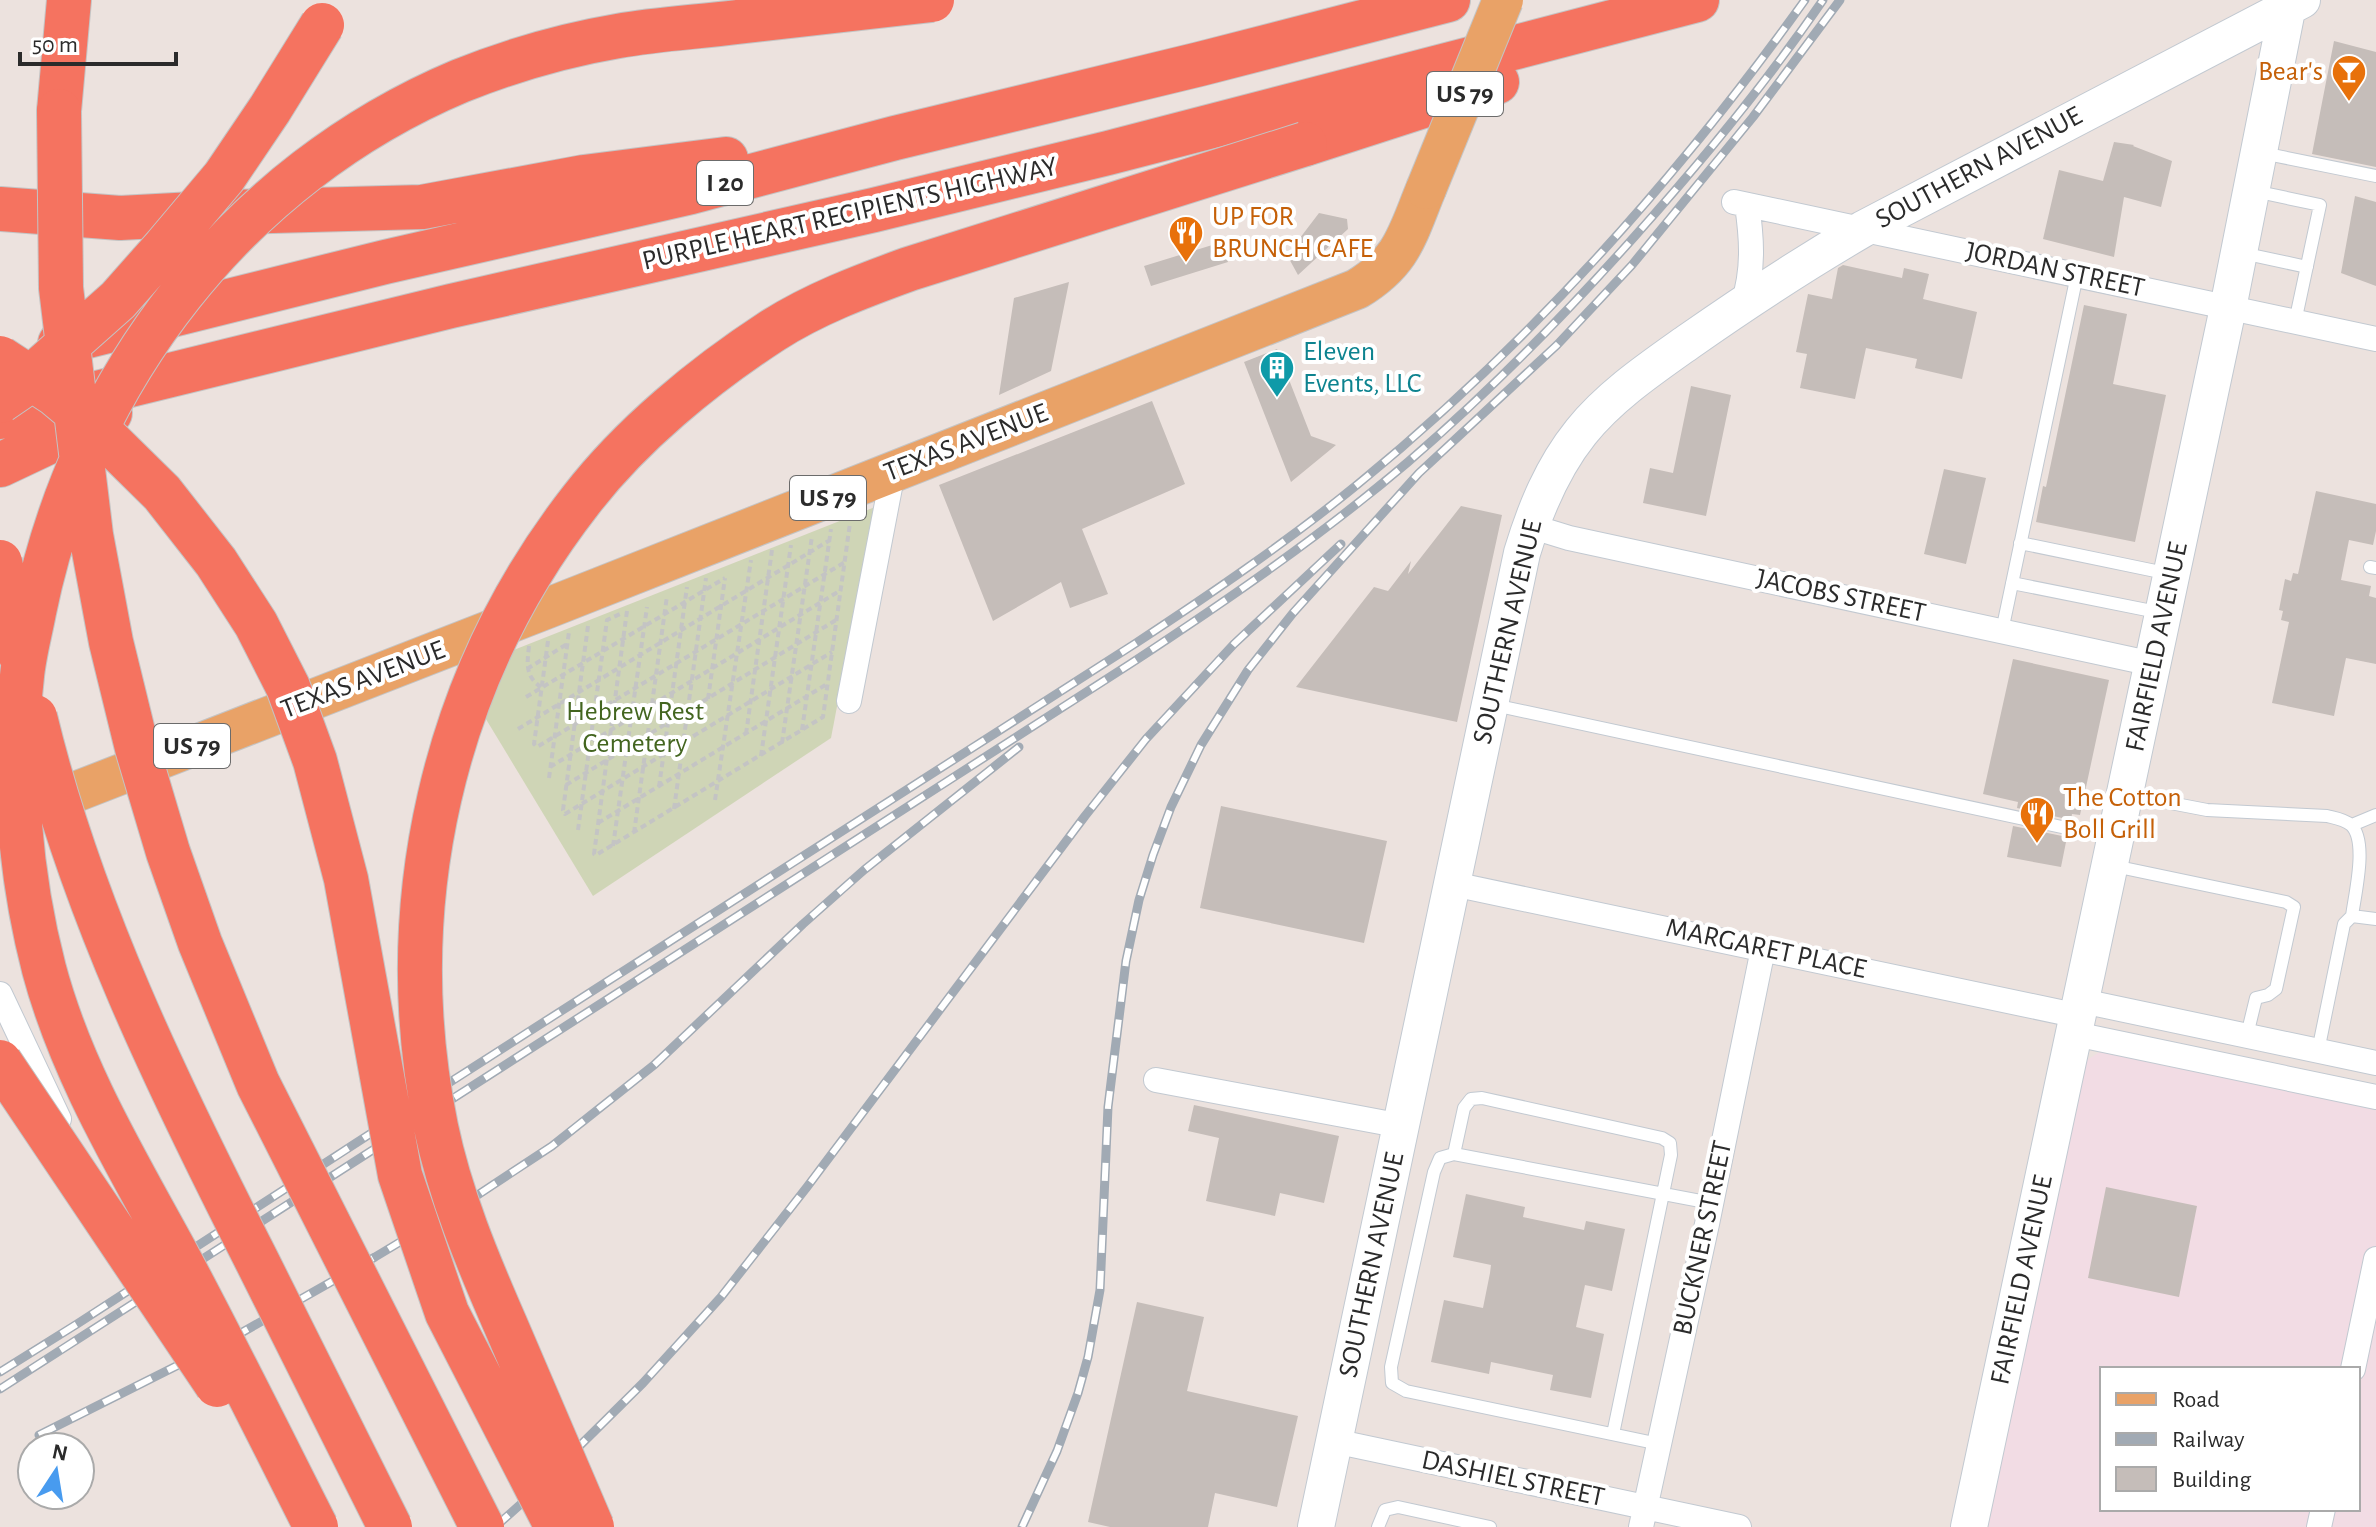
<svg xmlns="http://www.w3.org/2000/svg" width="2376" height="1527" font-family="'Alegreya Sans',sans-serif">
  <rect width="100%" height="100%" fill="#ece2de"/>
  <!-- medical -->
  <path fill="#f2dce4" fill-rule="evenodd" d="M2103,1050L2376,1108V1527H1984L2083,1071L2087,1060ZM2102,1369H2358V1509H2102Z"/>
  <!-- cemetery -->
  <path fill="#cfd5b6" d="M875,507L831,738L593,896L478,706L501,655Z"/>
  <!-- building -->
  <path fill="#c5bdb9" d="M2334,41L2376,52V167L2312,154Z
    M2114,142L2134,145L2133,146L2172,161L2161,207L2124,197L2114,257L2043,239L2059,170L2103,181Z
    M2355,196L2376,202V286L2341,273Z
    M1319,213L1347,219L1348,229L1298,275L1287,255Z
    M1222,242L1228,262L1151,286L1144,266Z
    M1843,265L1902,278L1904,268L1929,274L1923,299L1977,312L1962,379L1915,368L1917,359L1866,348L1855,399L1800,388L1807,354L1796,352L1808,294L1832,299L1838,268Z
    M1069,282L1051,371L999,395L1014,298Z
    M2084,305L2127,314L2113,384L2166,395L2135,542L2036,522L2043,486L2046,487Z
    M1277,349L1311,436L1336,445L1291,482L1244,362Z
    M1691,386L1731,395L1706,516L1643,503L1650,468L1673,473Z
    M1152,401L1185,484L1082,529L1108,594L1070,608L1061,582L993,621L939,485Z
    M1944,469L1986,478L1966,564L1924,554Z
    M2316,491L2376,504V531L2373,545L2349,540L2341,580L2371,586L2369,596L2376,598V664L2346,658L2334,716L2272,703L2289,622L2281,620L2283,611L2279,610L2285,579L2291,581L2293,573L2298,574Z
    M1461,506L1502,515L1457,722L1296,687L1374,587L1388,591L1411,561L1408,574Z
    M2013,659L2109,680L2080,815L2072,814L2071,820L2017,808L2018,802L1983,794Z
    M1221,806L1387,841L1364,943L1200,908Z
    M2013,826L2067,837L2061,867L2007,857Z
    M1194,1105L1339,1136L1324,1203L1280,1193L1275,1216L1206,1201L1219,1138L1188,1131Z
    M2106,1187L2197,1206L2179,1297L2088,1278Z
    M1466,1194L1525,1207L1523,1217L1584,1230L1586,1221L1625,1229L1612,1291L1585,1285L1576,1327L1604,1334L1591,1398L1550,1390L1553,1375L1491,1362L1489,1374L1431,1362L1444,1300L1483,1308L1490,1273L1491,1265L1453,1257Z
    M1137,1302L1204,1317L1187,1391L1298,1416L1277,1507L1215,1493L1208,1527H1110L1088,1522Z"/>
  <g fill="none" stroke-linecap="round" stroke-linejoin="round">
    <defs>
      <path id="lane" d="M2262,153L2376,176
        M2254,191L2320,205L2295,322
        M2242,253L2307,267
        M2020,543L2170,574
        M2370,567L2376,568
        M2012,583L2162,613
        M2002,631L2077,275
        M1494,705L2113,838
        M2129,795L2207,810L2327,816C2335,818 2344,819 2351,825C2368,841 2355,893 2352,916
        M2352,825L2376,815
        M2114,866L2286,902L2294,907L2276,989L2268,995L2256,998L2247,1035
        M2318,1051L2344,924L2352,916L2376,919
        M1454,1154L1464,1108L1471,1099L1482,1098L1662,1138L1670,1143L1671,1155L1613,1434
        M1659,1444L1406,1391L1392,1383L1391,1367L1434,1172L1440,1158L1454,1154L1711,1203
        M1378,1527L1385,1510L1398,1507L1490,1527"/>
      <path id="street" d="M1734,202L2376,339
        M1743,304C1754,270 1752,239 1747,205
        M1530,526L1569,538L2153,664
        M849,701L893,472
        M1453,884L2079,1016
        M0,994L59,1119
        M2082,1001L2376,1063
        M2075,1034L2376,1097
        M1156,1080L1402,1126
        M2353,1369L2376,1259
        M1334,1441L1739,1527
        M1641,1527L1707,1224L1763,949
        M2319,1527L2323,1509"/>
      <path id="secondary" d="M1316,1527L1522,553C1535,510 1552,468 1581,432C1610,396 1650,369 1688,342C1745,302 1803,264 1863,229L2302,0
        M1969,1527L2228,308L2289,0"/>
      <path id="primary" d="M29,810L548,608L1357,289C1403,261 1407,235 1426,189"/>
      <path id="highway" d="M59,111L69,0
        M1305,144L1497,82
        M0,209L120,218L231,212L422,207L584,177L726,159
        M60,343L385,262L691,192L895,138L1200,64L1448,0
        M0,417L451,306L874,210L1108,153L1697,0
        M0,465L110,413"/>
    </defs>
    <!-- lane casing -->
    <use href="#lane" stroke="#c2c9d1" stroke-width="14"/>
    <!-- street casing -->
    <use href="#street" stroke="#c2c9d1" stroke-width="26"/>
    <!-- secondary casing -->
    <use href="#secondary" stroke="#c2c9d1" stroke-width="38"/>
    <!-- primary casing -->
    <use href="#primary" stroke="#c4c4c4" stroke-width="42"/>
    <!-- highway casing -->
    <use href="#highway" stroke="#c4c4c4" stroke-width="46"/>
    <!-- path -->
    <path stroke="#c4c4c4" stroke-width="4" stroke-dasharray="6 4" stroke-linecap="butt" d="M627,611L594,854L596,855L823,717L850,523
      M588,626L563,810L565,814L832,652
      M548,641L534,744L537,747L845,562
      M529,646C527,664 525,676 541,687
      M527,669L567,644
      M526,697L725,578
      M708,699L725,578
      M518,729L830,540
      M802,730L831,529
      M746,734L772,550
      M782,743L812,536
      M761,756L791,545
      M550,767L841,590
      M549,778L569,632
      M566,785L836,620
      M659,787L687,587
      M715,800L751,560
      M674,809L706,578
      M598,823L827,684
      M578,830L607,620L620,614
      M634,833L667,596
      M613,846L647,607"/>
    <!-- lane -->
    <use href="#lane" stroke="#fff" stroke-width="12"/>
    <!-- street -->
    <use href="#street" stroke="#fff" stroke-width="24"/>
    <!-- secondary -->
    <use href="#secondary" stroke="#fff" stroke-width="36"/>
    <!-- primary -->
    <use href="#primary" stroke="#e9a267" stroke-width="40"/>
    <!-- highway -->
    <use href="#highway" stroke="#f57360" stroke-width="44"/>
    <defs>
      <path id="rail" d="M0,1372L77,1324L444,1086L1136,643C1212,593 1287,542 1358,484C1529,344 1677,179 1805,0
        M0,1389L1130,664C1226,601 1321,536 1408,462C1489,392 1564,316 1635,236C1702,161 1766,83 1823,0
        M39,1435L234,1337L375,1257L470,1200L552,1146L654,1065L803,924L864,870L1019,747
        M495,1527L522,1503L643,1383L721,1297L807,1187L1085,816L1146,739L1234,644L1341,544
        M1022,1527L1057,1451L1078,1393L1088,1357L1100,1290L1108,1107L1126,961L1139,900L1153,855L1171,807L1201,745L1248,670L1293,613L1419,473L1557,345L1632,265L1753,117L1840,0"/>
    </defs>
    <!-- rail casing -->
    <use href="#rail" stroke="#a1aab4" stroke-width="9"/>
    <!-- rail -->
    <use href="#rail" stroke="#fff" stroke-width="6" stroke-dasharray="18" stroke-linecap="butt"/>
    <defs>
      <path id="primary-bridge" d="M1426,189L1503,0"/>
      <path id="highway-bridge" d="M59,111L61,288L91,535L111,642L137,748L168,852L200,943L258,1084L482,1527
        M0,358L55,394L97,429L162,493L216,562L256,624L288,687L315,761L346,879L400,1175L447,1313L557,1527
        M0,401L19,388L118,300L165,247L224,177L270,109L322,25
        M0,562L20,654
        M35,717C81,908 168,1086 257,1261C301,1349 345,1438 390,1527
        M0,1062L217,1385
        M316,1527C270,1436 225,1345 177,1255C127,1163 71,1071 44,969C20,877 11,771 22,676C24,655 30,633 34,612C81,378 239,174 460,81C510,61 565,45 618,36C657,29 697,27 737,22C802,15 867,7 932,0
        M592,1527C563,1460 534,1393 506,1326C478,1262 450,1195 436,1127C391,906 442,678 581,500C631,435 703,376 772,331C814,304 862,286 909,269L1305,144"/>
    </defs>
    <!-- primary-bridge casing -->
    <use href="#primary-bridge" stroke="#c4c4c4" stroke-width="42" stroke-linecap="butt"/>
    <!-- highway-bridge casing -->
    <use href="#highway-bridge" stroke="#c4c4c4" stroke-width="46" stroke-linecap="butt"/>
    <!-- primary-bridge -->
    <use href="#primary-bridge" stroke="#e9a267" stroke-width="40"/>
    <!-- highway-bridge -->
    <use href="#highway-bridge" stroke="#f57360" stroke-width="44"/>
  </g>
  <!-- icons -->
  <defs>
    <symbol id="bar-pin" viewBox="-11 -11 22 30"><path d="M0 17L-7.5 6A9.5 9.5 0 1 1 7.5 6Z" fill="#e8710a" stroke="#fff"/><path d="M-6-5H6L.8 .8V4.5H3.5V6h-7V4.5H-.8V.8Z" fill="#fff"/></symbol>
    <symbol id="restaurant-pin" viewBox="-11 -11 22 30"><path d="M0 17L-7.5 6A9.5 9.5 0 1 1 7.5 6Z" fill="#e8710a" stroke="#fff"/><path d="M-5-6h1v4h1v-4h1v4h1v-4h1v5L-1.5 .5V6h-2V.5L-5-1ZM5-6V6H3V1.5H1.5Q1.5-4 5-6Z" fill="#fff"/></symbol>
    <symbol id="building-pin" viewBox="-11 -11 22 30"><path d="M0 17L-7.5 6A9.5 9.5 0 1 1 7.5 6Z" fill="#0f9aa8" stroke="#fff"/><path d="M-4-6H4V6H1V3H-1V6H-4ZM-2.5-4.3h1.7v1.8h-1.7ZM.8-4.3h1.7v1.8H.8ZM-2.5-1h1.7V.8h-1.7ZM.8-1h1.7V.8H.8Z" fill="#fff"/></symbol>
  </defs>
  <g fill-rule="evenodd">
    <use href="#bar-pin" x="2329" y="52" width="40" height="54"/>
    <use href="#restaurant-pin" x="1166" y="213" width="40" height="54"/>
    <use href="#building-pin" x="1257" y="348" width="40" height="54"/>
    <use href="#restaurant-pin" x="2017" y="794" width="40" height="54"/>
  </g>
  <g text-anchor="middle" dominant-baseline="central" stroke-width="8" stroke-linejoin="round" paint-order="stroke">
    <!-- shield labels -->
    <g fill="#fff" stroke="#6b6b6b" stroke-width="2">
      <rect x="1427" y="72" width="76" height="44" rx="6"/>
      <rect x="697" y="161" width="56" height="44" rx="6"/>
      <rect x="790" y="476" width="76" height="44" rx="6"/>
      <rect x="154" y="724" width="76" height="44" rx="6"/>
    </g>
    <g font-size="26" font-weight="bold" fill="#2b2b2b">
      <text x="1465" y="94">US 79</text>
      <text x="725" y="183">I 20</text>
      <text x="828" y="498">US 79</text>
      <text x="192" y="746">US 79</text>
    </g>
    <!-- food labels -->
    <g font-size="28" fill="#c56008" stroke="#fff" text-anchor="start">
      <text x="2323" y="72" text-anchor="end">Bear's</text>
      <text x="1212" y="217">UP FOR<tspan x="1212" dy="32">BRUNCH CAFE</tspan></text>
      <text x="2063" y="798">The Cotton<tspan x="2063" dy="32">Boll Grill</tspan></text>
    </g>
    <!-- street labels -->
    <g font-size="28" fill="#2b2b2b" stroke="#fff">
      <text transform="translate(1979 168) rotate(-28)">SOUTHERN AVENUE</text>
      <text transform="translate(850 214) rotate(-13)">PURPLE HEART RECIPIENTS HIGHWAY</text>
      <text transform="translate(2055 270) rotate(12)">JORDAN STREET</text>
      <text transform="translate(966 443) rotate(-21)">TEXAS AVENUE</text>
      <text transform="translate(1841 596) rotate(12)">JACOBS STREET</text>
      <text transform="translate(1508 632) rotate(-77)">SOUTHERN AVENUE</text>
      <text transform="translate(2157 647) rotate(-78)">FAIRFIELD AVENUE</text>
      <text transform="translate(363 680) rotate(-21)">TEXAS AVENUE</text>
      <text transform="translate(1766 949) rotate(12)">MARGARET PLACE</text>
      <text transform="translate(1703 1238) rotate(-78)">BUCKNER STREET</text>
      <text transform="translate(1372 1265) rotate(-78)">SOUTHERN AVENUE</text>
      <text transform="translate(2022 1280) rotate(-78)">FAIRFIELD AVENUE</text>
      <text transform="translate(1513 1479) rotate(12)">DASHIEL STREET</text>
    </g>
    <!-- culture labels -->
    <g font-size="28" fill="#0d838f" stroke="#fff" text-anchor="start">
      <text x="1303" y="352">Eleven<tspan x="1303" dy="32">Events, LLC</tspan></text>
    </g>
    <!-- park labels -->
    <g font-size="28" fill="#43651f" stroke="#fff">
      <text x="635" y="712">Hebrew Rest<tspan x="635" dy="32">Cemetery</tspan></text>
    </g>
  </g>
  <!-- legend -->
  <rect x="2100" y="1367" width="260" height="144" fill="#ffffff" stroke="#aaaaaa" stroke-width="2"/>
  <rect x="2116" y="1393" width="40" height="12" fill="#e9a267" stroke="#aaaaaa" stroke-width="2"/>
  <text x="2172" y="1407" font-size="24" fill="#2b2b2b">Road</text>
  <rect x="2116" y="1433" width="40" height="12" fill="#a1aab4" stroke="#aaaaaa" stroke-width="2"/>
  <text x="2172" y="1447" font-size="24" fill="#2b2b2b">Railway</text>
  <rect x="2116" y="1467" width="40" height="24" fill="#c5bdb9" stroke="#aaaaaa" stroke-width="2"/>
  <text x="2172" y="1487" font-size="24" fill="#2b2b2b">Building</text>
  <!-- north arrow -->
  <g transform="translate(56 1471) rotate(12)"><circle r="38" fill="#ffffff" stroke="#aaaaaa" stroke-width="2"/>
  <path d="M0-6L14 30L0 20L-14 30Z" fill="#489bef"/>
  <text y="-12" font-size="22" font-weight="bold" text-anchor="middle" fill="#2b2b2b">N</text>
  </g>
  <!-- scale -->
  <path d="M20 52v12h156v-12" fill="none" stroke="#2b2b2b" stroke-width="4"/>
  <text x="32" y="52" font-size="24" fill="#2b2b2b" stroke="#ffffff" stroke-width="6" paint-order="stroke">50 m</text>
</svg>
